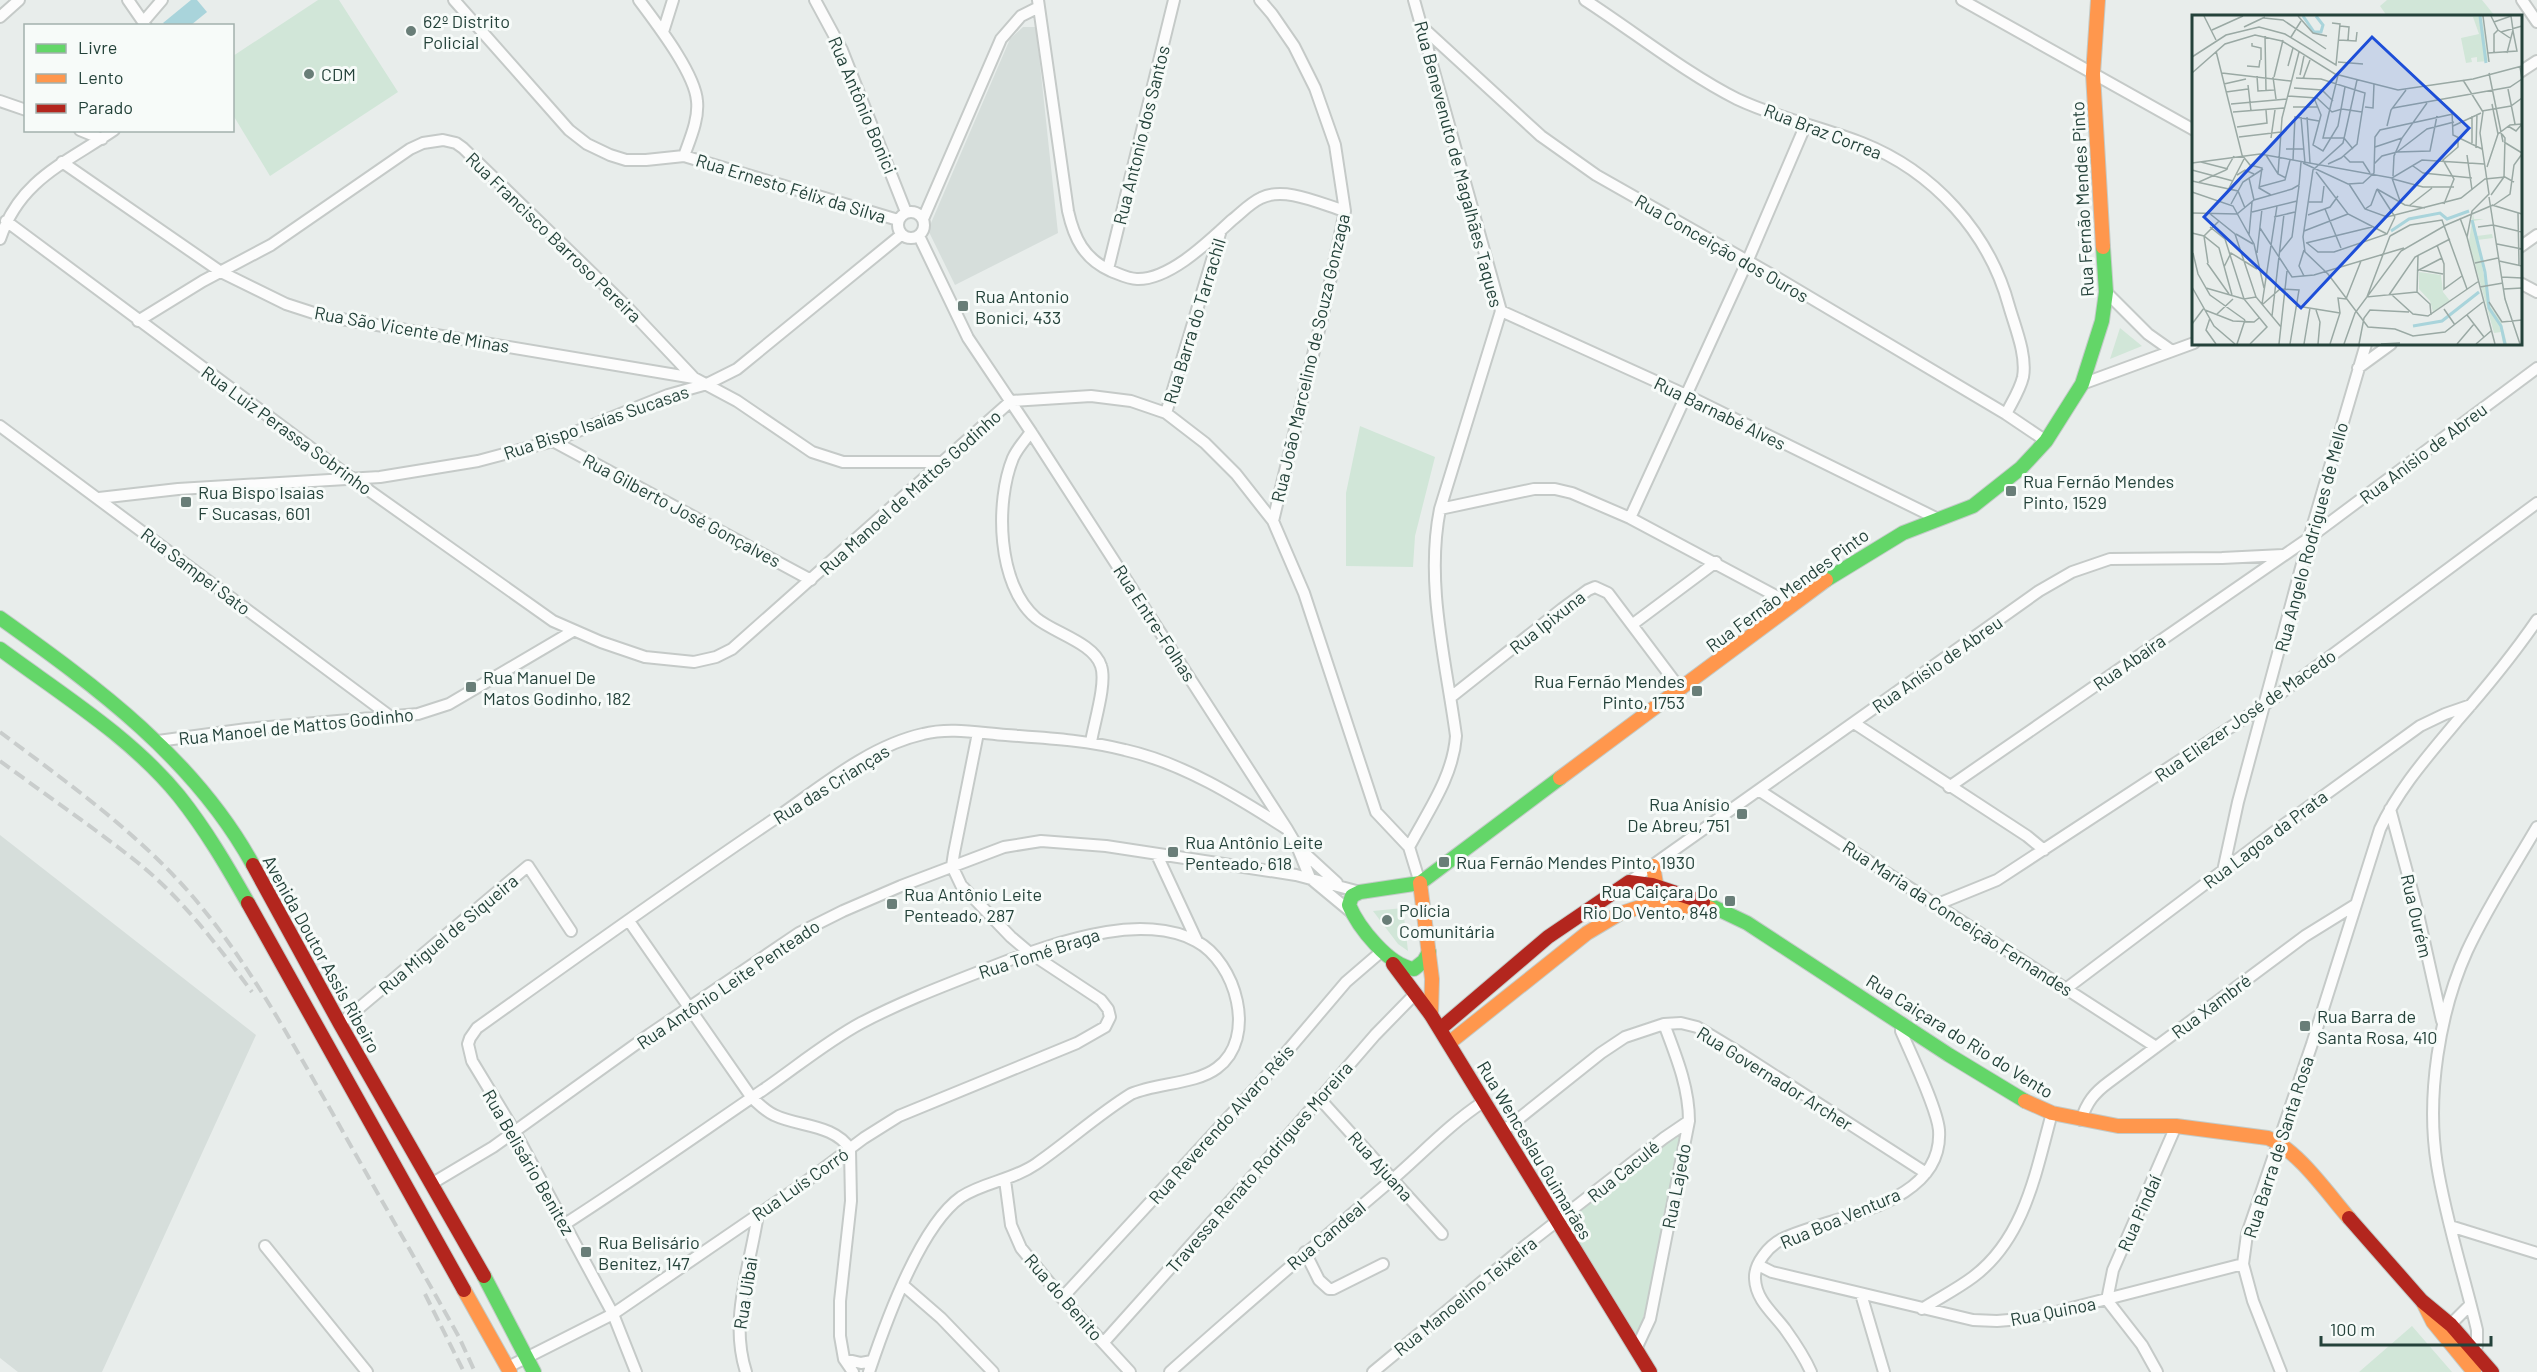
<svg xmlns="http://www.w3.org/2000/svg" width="2537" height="1372" font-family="Barlow,sans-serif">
  <rect width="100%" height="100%" fill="#e8edeb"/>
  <!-- built -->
  <path fill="#d6dedb" d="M1023,27H1036L1058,233L955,285L928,230L1010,39Z
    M0,835L256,1035L102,1372H18L0,1358Z"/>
  <!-- green -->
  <path fill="#d1e6d8" d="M318,0H339L398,92L270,176L233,115V56Z
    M2387,0H2482L2495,16H2387L2380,6Z
    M2120,328L2142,346L2110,359Z
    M1360,426L1435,457L1415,536L1413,567L1346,566V493Z
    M1403,908L1408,951L1398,944L1373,911Z
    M1689,1121L1636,1349L1557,1222Z
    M2412,1326L2452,1372H2359Z"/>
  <!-- water -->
  <path fill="#a9d4db" d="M191,0H197L207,12L191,25H165L163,23Z"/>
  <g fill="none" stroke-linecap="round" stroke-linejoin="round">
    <defs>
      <path id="street" d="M128,0L146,26
        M454,0L569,130L587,144L610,155L626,160H646L684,156L898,220
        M639,0C656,23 695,73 697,101C699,119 690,139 684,156
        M815,0L842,50L906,212
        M1038,0L1068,211C1074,238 1084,259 1111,271C1119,274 1128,279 1137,279C1170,280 1209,241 1232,220C1241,213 1250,203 1261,198C1285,186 1321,204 1345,211
        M1260,0L1272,14L1294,46L1315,88L1335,145L1345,211L1326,301L1273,521
        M1585,0C1633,31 1687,74 1737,99C1777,118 1821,127 1862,143C1933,171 1989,232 2009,306C2015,327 2027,355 2023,377C2020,390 2012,402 2006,414
        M1962,0L2194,130
        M2522,0L2537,22
        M0,17L19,0
        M144,21L162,0
        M1421,26L1541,136L1596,175L1774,276L2006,414L2046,441
        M663,32L673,0
        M2520,72L2537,61
        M0,101L26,110
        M80,130L102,139
        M62,162L221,272L286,304L323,316L694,378
        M898 225a13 13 0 1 1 26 0a13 13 0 1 1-26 0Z
        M923,219L1001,39L1021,16L1039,7
        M6,221L350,477L553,621L601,642L645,657L694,662L716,657L732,649L1011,401L1091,396L1131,401L1166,413L1205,443L1236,474L1273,521L1304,593L1376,812L1409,847L1420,883
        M919,236L968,338L1031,432L1287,829L1297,846L1310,878L1351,912
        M0,239C20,179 66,163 114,130
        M2520,247L2537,235
        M1108,269L1174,0
        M2520,283L2537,292
        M2106,292L2148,334L2172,351
        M1501,311L1684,394L1938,519
        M138,321L203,281L271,245L410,149L423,143L443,140L456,143L463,148L626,306L694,378L737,401L812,452L843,462H941
        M2358,368L2391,344
        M2082,384L2194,343
        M1166,413L1221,230
        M0,426L391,717
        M1031,432C1025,440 1017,449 1013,458C995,502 997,585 1036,618C1054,633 1094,643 1101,666C1107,683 1094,723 1091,742
        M553,441L811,580
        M99,498L178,489L380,477L478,461L553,441L668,395L707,384L737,369L901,235
        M1440,509L1534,489H1555L1572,493L1630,518L1793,605
        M1630,518L1747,262L1806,124
        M1633,624L1716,562
        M1451,697L1562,609L1588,590L1595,587L1608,593L1681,690
        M1854,723L2027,836L2044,850
        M158,741L247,729L418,714L449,704L573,631
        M1949,787L2309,538L2537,368
        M1760,791L2156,1047
        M2390,809L2416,905L2442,1021
        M1409,847C1428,811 1453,777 1456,736C1446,661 1425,584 1440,509L1501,311L1414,0
        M1300,849L1337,883
        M1157,855L1197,941
        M2223,871L2238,802L2309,538L2366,344
        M1629,882L2039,591L2072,572L2110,559L2222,558L2283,555
        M1938,904L1997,880L2266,704L2537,503
        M629,921L752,1098C759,1104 765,1111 774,1115C799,1127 834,1124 850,1149L851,1201L840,1301V1336L844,1359L853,1372
        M2067,988L2282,826L2420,726L2445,714L2471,705
        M340,1024L528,866L571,931
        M1319,1098L1442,1234
        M2081,1120C2087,1102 2094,1093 2109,1082L2305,936L2355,905
        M1502,1132L1601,1053L1625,1037L1664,1024L1681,1023L1697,1027L1735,1050L1926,1173
        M1005,1180L1011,1225L1021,1248L1062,1298L1130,1372
        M431,1184L493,1147L650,1034L799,933L843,911L901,886L1004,847L1041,841L1106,846L1296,875L1360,892
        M565,1224C632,1181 697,1135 763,1090C795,1068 826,1042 861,1023C901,1002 943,986 984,970C1024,954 1065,939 1107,932C1135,927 1170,927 1196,941C1236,962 1258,1038 1217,1068C1196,1084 1156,1083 1131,1094C1097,1115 1068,1142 1036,1164C1013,1180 984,1182 961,1197C920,1226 885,1324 869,1372
        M2450,1226L2537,1253
        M265,1246L367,1372
        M1305,1252L1319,1280L1329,1289H1333L1383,1264
        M1758,1265L1772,1272L1973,1320L1997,1321L2033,1318L2243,1264
        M903,1285L941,1318L993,1372
        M1861,1294L1884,1372
        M1062,1298L1261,1082L1346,982L1382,951
        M1922,1309C1939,1298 1957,1289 1973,1277C2025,1238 2036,1171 2052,1113
        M2446,1329L2469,1306
        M1104,1342L1259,1169L1375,1035L1416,993
        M1636,1349L1650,1319L1689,1121C1689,1087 1676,1056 1664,1024
        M2472,1355L2477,1346V1330C2464,1275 2446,1221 2437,1165C2426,1097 2439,1013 2467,951C2487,908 2513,868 2537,827
        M844,1359L861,1363L872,1361
        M508,1367L613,1314L800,1186L864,1138L899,1116L1077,1043L1105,1027L1110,1017L1108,1009L1101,1000L1030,953L1011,937L961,885L952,866L954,853L978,733
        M636,1372L613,1314L515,1132L472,1061L468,1044L470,1038L477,1028C576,957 675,886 776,818C821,787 869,746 923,734C950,727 979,733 1006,735C1046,738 1086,740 1125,750C1183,763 1237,797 1287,829
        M746,1372C729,1319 750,1267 758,1214
        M1170,1372C1241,1308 1314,1246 1387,1184C1419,1157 1448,1125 1483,1102
        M1373,1372L1525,1246L1664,1138L1689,1121
        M1811,1372C1804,1356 1795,1343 1785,1329C1773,1313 1756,1300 1755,1279C1754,1263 1769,1246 1782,1239C1833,1215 1944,1206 1939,1130C1937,1108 1911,1054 1901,1031L1902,1023
        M2157,1372L2142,1345L2107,1300L2113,1270L2176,1126
        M2281,1372L2253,1301L2243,1264L2247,1234L2312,1044L2380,829C2399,788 2428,756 2457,721C2485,689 2513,655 2537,620"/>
      <path id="fast" d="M1826,580L1903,533L1973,506L2021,468L2046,441L2082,384L2102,321L2106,292L2103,247
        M0,618C97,687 195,759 253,865
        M0,649C61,694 131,737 179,796C206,830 227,866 248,903
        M1703,902L1747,923L1949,1055L2025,1101
        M1429,952L1424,961L1414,969C1389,966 1358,927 1349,905L1352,896L1360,892L1420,883L1560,778
        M484,1276L534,1372"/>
      <path id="slow" d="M2098,0L2093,74L2103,247
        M1560,778L1826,580
        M1653,866L1658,895
        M1420,883L1432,979L1431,1015
        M1449,1043L1587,933L1619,914L1640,907L1658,905L1710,908
        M2025,1101L2052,1113L2118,1126H2176L2268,1138C2298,1150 2328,1194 2349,1218
        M464,1290L510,1372
        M2424,1304L2433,1322L2474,1372"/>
      <path id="jam" d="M253,865L340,1024L484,1276
        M248,903L464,1290
        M1393,964L1431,1015L1650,1372
        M1440,1029L1548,937L1629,882L1652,885L1703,902
        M2349,1218L2422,1301L2451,1325L2492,1372"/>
    </defs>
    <!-- street casing -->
    <use href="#street" stroke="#c5cac8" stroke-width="14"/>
    <!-- fast casing -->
    <use href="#fast" stroke="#c3cbc8" stroke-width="16"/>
    <!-- slow casing -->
    <use href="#slow" stroke="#c3cbc8" stroke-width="16"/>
    <!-- jam casing -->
    <use href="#jam" stroke="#c3cbc8" stroke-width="16"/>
    <!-- street -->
    <use href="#street" stroke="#fcfcfc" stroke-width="10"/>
    <!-- fast -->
    <use href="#fast" stroke="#63d668" stroke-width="14"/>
    <!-- slow -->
    <use href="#slow" stroke="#ff974d" stroke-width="14"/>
    <!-- jam -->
    <use href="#jam" stroke="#b3261e" stroke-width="14"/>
    <!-- rail -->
    <path stroke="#c9cdcc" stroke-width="4" stroke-dasharray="12 6" stroke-linecap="butt" d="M0,732C69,784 143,836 199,904C250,966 289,1037 329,1107C372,1184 416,1260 459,1337L475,1372
      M0,761C46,795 93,827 137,862C182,898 218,946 252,992
      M425,1294L464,1372"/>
  </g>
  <!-- markers -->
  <g fill="#697e78" stroke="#f7fbf9" stroke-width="2">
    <circle cx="411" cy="31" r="6"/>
    <circle cx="309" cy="74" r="6"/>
    <rect x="957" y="300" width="12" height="12" rx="3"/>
    <rect x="2005" y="485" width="12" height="12" rx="3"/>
    <rect x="180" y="496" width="12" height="12" rx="3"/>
    <rect x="465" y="681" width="12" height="12" rx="3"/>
    <rect x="1691" y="685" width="12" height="12" rx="3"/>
    <rect x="1736" y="808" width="12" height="12" rx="3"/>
    <rect x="1167" y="846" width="12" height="12" rx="3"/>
    <rect x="1438" y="856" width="12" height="12" rx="3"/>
    <rect x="1724" y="895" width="12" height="12" rx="3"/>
    <rect x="886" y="898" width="12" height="12" rx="3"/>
    <circle cx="1387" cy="920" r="6"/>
    <rect x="2299" y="1020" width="12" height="12" rx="3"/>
    <rect x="580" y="1246" width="12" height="12" rx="3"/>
  </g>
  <g text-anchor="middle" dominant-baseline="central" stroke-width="6" stroke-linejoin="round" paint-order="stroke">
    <!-- poi labels -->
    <g font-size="18" fill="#24423a" stroke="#f7fbf9" text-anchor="start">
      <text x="423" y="21">62º Distrito<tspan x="423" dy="21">Policial</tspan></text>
      <text x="321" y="74">CDM</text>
      <text x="975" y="296">Rua Antonio<tspan x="975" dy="21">Bonici, 433</tspan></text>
      <text x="2023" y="481">Rua Fernão Mendes<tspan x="2023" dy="21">Pinto, 1529</tspan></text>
      <text x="198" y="492">Rua Bispo Isaias<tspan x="198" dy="21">F Sucasas, 601</tspan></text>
      <text x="483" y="677">Rua Manuel De<tspan x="483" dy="21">Matos Godinho, 182</tspan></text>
      <text x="1685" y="681" text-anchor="end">Rua Fernão Mendes<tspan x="1685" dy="21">Pinto, 1753</tspan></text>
      <text x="1730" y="804" text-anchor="end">Rua Anísio<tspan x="1730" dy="21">De Abreu, 751</tspan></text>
      <text x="1185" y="842">Rua Antônio Leite<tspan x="1185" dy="21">Penteado, 618</tspan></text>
      <text x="1456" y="862">Rua Fernão Mendes Pinto, 1930</text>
      <text x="1718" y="891" text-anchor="end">Rua Caiçara Do<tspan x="1718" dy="21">Rio Do Vento, 848</tspan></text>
      <text x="904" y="894">Rua Antônio Leite<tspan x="904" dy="21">Penteado, 287</tspan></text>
      <text x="1399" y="910">Polícia<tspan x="1399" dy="21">Comunitária</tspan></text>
      <text x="2317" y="1016">Rua Barra de<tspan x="2317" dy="21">Santa Rosa, 410</tspan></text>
      <text x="598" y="1242">Rua Belisário<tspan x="598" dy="21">Benitez, 147</tspan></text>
    </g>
    <!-- street labels -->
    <g font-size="18" fill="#24423a" stroke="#f7fbf9">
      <text transform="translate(863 105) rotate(67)">Rua Antônio Bonici</text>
      <text transform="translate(1823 131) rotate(21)">Rua Braz Correa</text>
      <text transform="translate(1141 135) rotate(-76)">Rua Antonio dos Santos</text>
      <text transform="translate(1459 164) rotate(75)">Rua Benevenuto de Magalhães Taques</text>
      <text transform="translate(791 188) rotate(17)">Rua Ernesto Félix da Silva</text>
      <text transform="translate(2082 199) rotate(-93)">Rua Fernão Mendes Pinto</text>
      <text transform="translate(554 237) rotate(44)">Rua Francisco Barroso Pereira</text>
      <text transform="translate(1722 248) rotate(30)">Rua Conceição dos Ouros</text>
      <text transform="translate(1194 321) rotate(-73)">Rua Barra do Tarrachil</text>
      <text transform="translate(412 329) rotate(10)">Rua São Vicente de Minas</text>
      <text transform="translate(1310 358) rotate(-77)">Rua João Marcelino de Souza Gonzaga</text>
      <text transform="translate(1720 413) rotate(26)">Rua Barnabé Alves</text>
      <text transform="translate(596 422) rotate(-19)">Rua Bispo Isaías Sucasas</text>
      <text transform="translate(287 430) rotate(36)">Rua Luiz Perassa Sobrinho</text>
      <text transform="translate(2423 453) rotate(-37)">Rua Anísio de Abreu</text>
      <text transform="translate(910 492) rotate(-42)">Rua Manoel de Mattos Godinho</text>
      <text transform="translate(682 510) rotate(28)">Rua Gilberto José Gonçalves</text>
      <text transform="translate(2311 537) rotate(-75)">Rua Angelo Rodrigues de Mello</text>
      <text transform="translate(196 571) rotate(37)">Rua Sampei Sato</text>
      <text transform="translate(1787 590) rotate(-36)">Rua Fernão Mendes Pinto</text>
      <text transform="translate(1547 622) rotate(-38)">Rua Ipixuna</text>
      <text transform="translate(1155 623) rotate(57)">Rua Entre-Folhas</text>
      <text transform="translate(2129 662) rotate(-35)">Rua Abaíra</text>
      <text transform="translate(1937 664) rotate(-35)">Rua Anísio de Abreu</text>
      <text transform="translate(2245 715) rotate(-35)">Rua Eliezer José de Macedo</text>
      <text transform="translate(296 726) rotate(-6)">Rua Manoel de Mattos Godinho</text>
      <text transform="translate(831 784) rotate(-32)">Rua das Crianças</text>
      <text transform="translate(2265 839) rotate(-37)">Rua Lagoa da Prata</text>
      <text transform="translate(2417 916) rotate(77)">Rua Ourém</text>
      <text transform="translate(1958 918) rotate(33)">Rua Maria da Conceição Fernandes</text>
      <text transform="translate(448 934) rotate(-40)">Rua Miguel de Siqueira</text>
      <text transform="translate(1039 953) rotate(-18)">Rua Tomé Braga</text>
      <text transform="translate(322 954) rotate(61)">Avenida Doutor Assis Ribeiro</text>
      <text transform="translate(728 984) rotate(-34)">Rua Antônio Leite Penteado</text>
      <text transform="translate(2211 1006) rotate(-37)">Rua Xambré</text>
      <text transform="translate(1960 1036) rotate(32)">Rua Caiçara do Rio do Vento</text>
      <text transform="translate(1775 1078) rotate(32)">Rua Governador Archer</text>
      <text transform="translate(1221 1124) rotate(-48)">Rua Reverendo Alvaro Réis</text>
      <text transform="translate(2278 1147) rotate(-72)">Rua Barra de Santa Rosa</text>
      <text transform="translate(1535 1150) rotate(59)">Rua Wenceslau Guimarães</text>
      <text transform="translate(529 1162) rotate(60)">Rua Belisário Benitez</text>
      <text transform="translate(1381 1166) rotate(48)">Rua Ajuana</text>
      <text transform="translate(1259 1167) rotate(-49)">Travessa Renato Rodrigues Moreira</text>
      <text transform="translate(1623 1171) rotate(-39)">Rua Caculé</text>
      <text transform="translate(800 1184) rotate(-35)">Rua Luís Corró</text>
      <text transform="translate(1676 1186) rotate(-79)">Rua Lajedo</text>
      <text transform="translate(2139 1213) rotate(-66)">Rua Pindaí</text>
      <text transform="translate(1840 1218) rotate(-23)">Rua Boa Ventura</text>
      <text transform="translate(1326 1235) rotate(-40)">Rua Candeal</text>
      <text transform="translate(745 1293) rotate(-81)">Rua Uibai</text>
      <text transform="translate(1465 1296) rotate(-39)">Rua Manoelino Teixeira</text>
      <text transform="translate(1064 1297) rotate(49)">Rua do Benito</text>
      <text transform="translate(2053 1311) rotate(-11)">Rua Quinoa</text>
    </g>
  </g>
  <!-- overview -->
  <g transform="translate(2192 15)">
    <rect width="330" height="330" fill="#e8edeb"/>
    <path d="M251,1H290L296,46L285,47V42L279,43L280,47L274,48L269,23L287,19L281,2ZM281,198L282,204H292L282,206L285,221L300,219L301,223L285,225L298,291L309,306L315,329H311L309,317L302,318L277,227ZM227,257L249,260L251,277L258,286L241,297L238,286L227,274Z" fill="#d1e6d8"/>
    <path fill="none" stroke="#a9d4db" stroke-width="3" d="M111,1L122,17H129L131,10L124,1M288,1L294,48M280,205L293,257L297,293L309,311L313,329M199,216L217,204L248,198L255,204L277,196M221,311L250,306L287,277"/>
    <path fill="none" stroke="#9aa9a4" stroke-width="1.5" d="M12,1L24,25M106,1L121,18L135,21M291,1L297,47M299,1L306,15L318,23M72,3L91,5L134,34M302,7L319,1L321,15L315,38M148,11L157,12L156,25M52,12L73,2M20,15L51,1M309,17L330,11M73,21L74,75M99,22L109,6M147,25L164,26L165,17M60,28V31L69,33V45M24,36L50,140L58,150L70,153L67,173L79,180M296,38L325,36L321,16M302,38V19L306,15M0,42L34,20L67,12L93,19L144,50L148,9L140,8M146,47L171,49M55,51L67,52L68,45M96,51L101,33M0,58L33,29L63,20L90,26L143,59L206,75L281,64L330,51M30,58L99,66M297,58L311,127M108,60L112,41M146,60L131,123H152L161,134M65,61L66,76L82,75M81,62L84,84M82,62L91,25M104,63L129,64L173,78L165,129L149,143L136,149M111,64L118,45M165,65L151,128L121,155L111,222L113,237L136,259L176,312L203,314L221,321L253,317L291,287M271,65L291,97L288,118L297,179L280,196L275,222L303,329M32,69L54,64M56,70L59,96M234,72L260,96L261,120L290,134M102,73L130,75L141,86M316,74L323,109M34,77L56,74M96,81L125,83L140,97L150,94L170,97M122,83L129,100L121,130L131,136L146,111L153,72M39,89L95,84M300,89L306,119M101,92H126M173,92L181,93L182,69M201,93L318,72L330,64L328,52M290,96L319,91L330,83M41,97L92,93M109,102L113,148M115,102L118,148M195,111L199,95L214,75M261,111L289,98M316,111L324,116L330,109M45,112L75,108L74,95M47,122L89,117M79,123L83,95M312,127L330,138M280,128V101M183,132L210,123M284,133L285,99M94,134H112M205,137L235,114L262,107M74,140L86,159L94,163M275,140L280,175M152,141L158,147H171L178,158M101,145L103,102L127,106M9,147L36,154M0,148L68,139L200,163L230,145L292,149M111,148L156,169L171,168L182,158L183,122L188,115L261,99M182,149L190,141L205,137L238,136L245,101M221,151L231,158L280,163M295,152L306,119L318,110L330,109M0,155L41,166M124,157L156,199L195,219M86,159L90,103L107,37M45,160L53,155L62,159M201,161L202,141L210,123L235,88M57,163L62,185M200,163L208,186M201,164L231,172H262M0,166L46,176L53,193M7,167L34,155L42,141M157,169L173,194L195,202L269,183L293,164L313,162L322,167M67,172L93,165L98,145M185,174L213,190L233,193M185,174L203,202M36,175L52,144M0,177L41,191L62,229L72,273M299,180L312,162L313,123L310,119M297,182L313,284L328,329M117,187H130L132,171M39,189L51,167L71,154M252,189L262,164L251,145L266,132V122M300,190L330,199M302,190L318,179L322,150L330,139M217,191L240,173M133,194L149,233M173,194L179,190L185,174M60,197L105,186M0,198L45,199L62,185L100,174L107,170L109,147M17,198L43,219L64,282L89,312M326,198L327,250M116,200L138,192L146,181M82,202L103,197M268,203L275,222M18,212L33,224L52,284L75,312L58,329M286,212L301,210L330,217M68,213L100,262L122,260L212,233M112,216L156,199M0,218L12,221L27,233L40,280M44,219L61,229M57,220L60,187M198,221L218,210L250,205L275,274M198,221L175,282L225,277M114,228L180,212M115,228L126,237H142L195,219L203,202M305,229L330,234M245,230L252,249V274L270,261M88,237L100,222L107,171M1,238L6,259L18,280L53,305M65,238L70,194M226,241L225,277L238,289L239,300M307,246L330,251M15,248L37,279M16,248L12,221L27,206M283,248L306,243M32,252L39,238L65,254M228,255L251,259M225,256L250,243M112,261L107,251L112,235M310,262L330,263M0,272L22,311L43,329M288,272L311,268M14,273L52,284L64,282M312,274L330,273M197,280L223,242L258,224M200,280L221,299L236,301L287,266M297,287L310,307L330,305M70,289L85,191M71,289L88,274L107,275L98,329M105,291L148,298M252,294L263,310M13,295L41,306L62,307L67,303M124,295L128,307L126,329M25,299L41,284M275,300L292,322M80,301L92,199M18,303L14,315L24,329M0,309L12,293M45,329L53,305M87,329L95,256M112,329L118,293M138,329L148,298L146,283L154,284L169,246M152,329L163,298L209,236L254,210L301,190M167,329L172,303L178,295L217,297M189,329L208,328M265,329L282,309M284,329L299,316"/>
    <path fill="#1d4ed8" fill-opacity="0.15" stroke="#1d4ed8" stroke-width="3" d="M180,22L277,113L109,293L12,202Z"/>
    <rect width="330" height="330" fill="none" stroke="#24423a" stroke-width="3"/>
  </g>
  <!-- legend -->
  <rect x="24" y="24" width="210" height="108" fill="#f7fbf9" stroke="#a3b1ad" stroke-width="1.5"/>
  <rect x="36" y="44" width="30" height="9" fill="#63d668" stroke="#a3b1ad" stroke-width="1.5"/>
  <text x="78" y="54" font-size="18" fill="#24423a">Livre</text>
  <rect x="36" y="74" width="30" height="9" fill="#ff974d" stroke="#a3b1ad" stroke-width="1.5"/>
  <text x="78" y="84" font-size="18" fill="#24423a">Lento</text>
  <rect x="36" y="104" width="30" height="9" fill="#b3261e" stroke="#a3b1ad" stroke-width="1.5"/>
  <text x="78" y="114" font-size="18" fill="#24423a">Parado</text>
  <!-- scale -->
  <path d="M2321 1336v9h170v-9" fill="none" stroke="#24423a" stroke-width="3"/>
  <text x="2330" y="1336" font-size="18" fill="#24423a" stroke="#f7fbf9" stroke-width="4.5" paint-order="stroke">100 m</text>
</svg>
